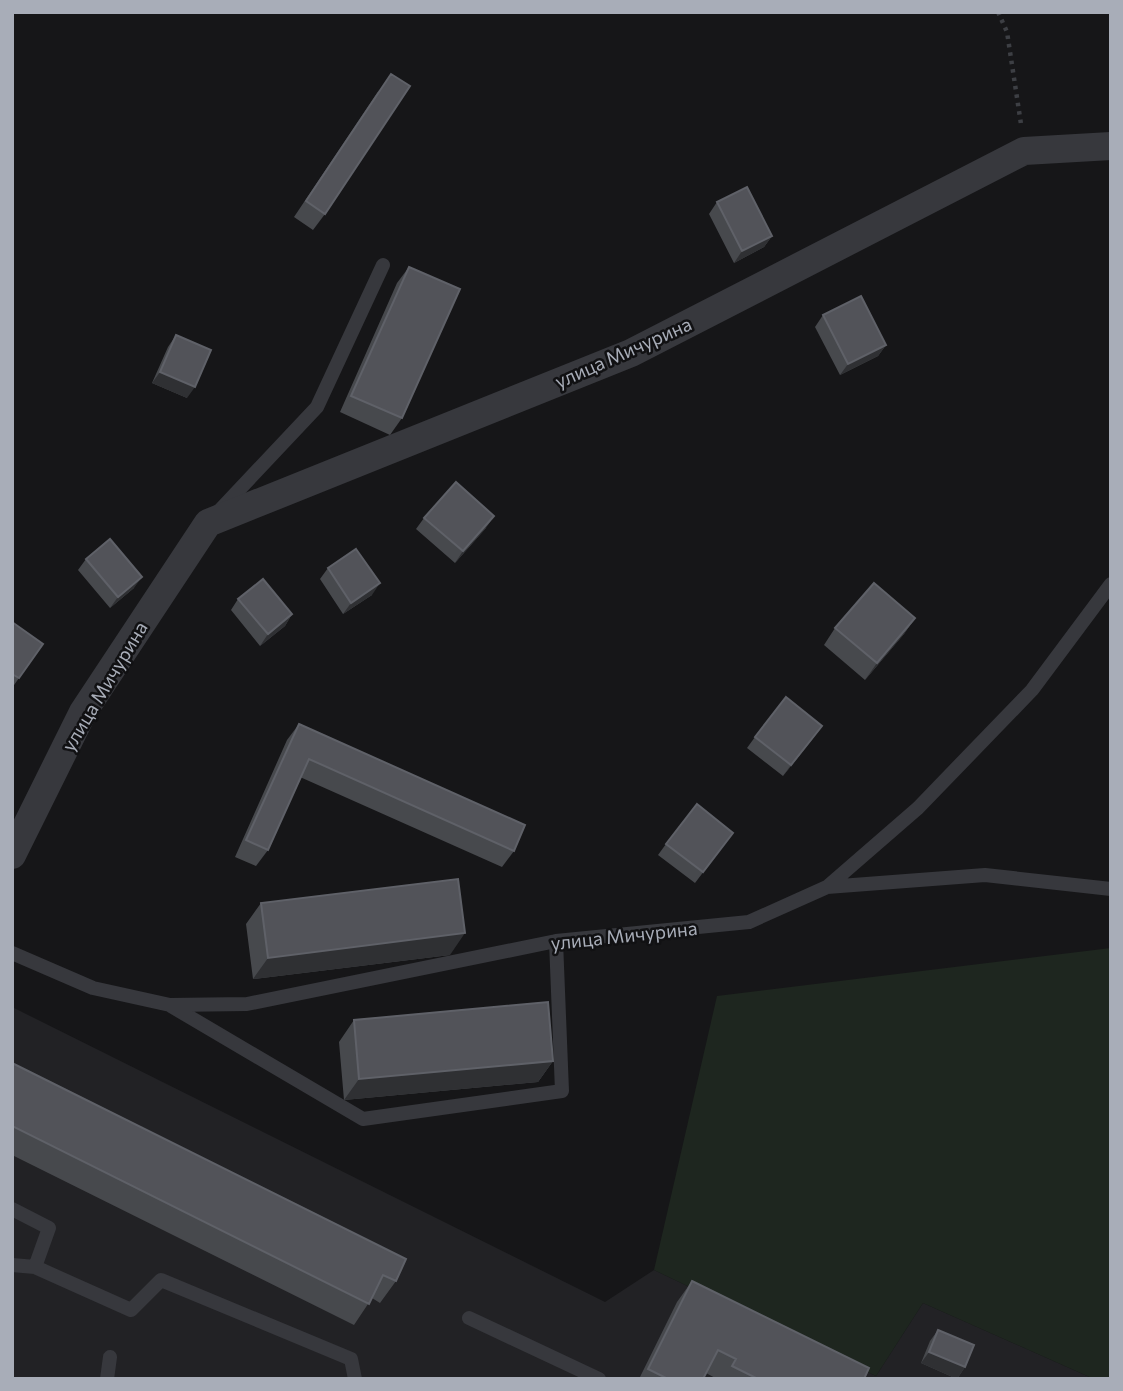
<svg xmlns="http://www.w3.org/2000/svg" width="1123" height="1391" font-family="Commissioner,sans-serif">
  <rect width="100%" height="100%" fill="#161618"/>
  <!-- built -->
  <path fill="#222225" d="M12,1007L605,1302L654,1270L876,1376L923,1303L1094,1379H12Z"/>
  <!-- green -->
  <path fill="#1e261f" d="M1111,948V1379H1094L923,1303L876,1376L654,1270L717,996Z"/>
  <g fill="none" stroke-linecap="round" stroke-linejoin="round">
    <!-- path -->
    <path stroke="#3d3f44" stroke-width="4.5" stroke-dasharray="3.5 5" stroke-linecap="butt" d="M998,12L1007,32L1021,124"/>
    <!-- service -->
    <path stroke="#37383d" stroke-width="14" d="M219,511L317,407L383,265
      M827,887L985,875L1111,889
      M12,953L93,988L170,1005L247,1004L556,941L749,922L827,887L918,808L1032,690L1111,584
      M171,1006L363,1119L562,1091L556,941
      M12,1209L49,1228L35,1267L131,1310L161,1280L351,1359L355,1379
      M12,1265L35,1267
      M469,1318L599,1379
      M107,1379L110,1357"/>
    <!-- minor -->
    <path stroke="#37383d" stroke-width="28" d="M12,855L83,712L208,523L631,353L1024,151L1111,146"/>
  </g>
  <!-- wall -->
  <path fill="#47494d" d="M379,90L325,214L313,230L294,217Z
    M717,202L772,236L764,247L734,263L709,214Z
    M409,267L402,418L390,435L340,412L397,283Z
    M823,315L886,345L878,356L840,375L815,327Z
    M176,335L187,398L152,383L168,347Z
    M424,518L486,528L455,563L416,529Z
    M86,559L134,588L110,608L78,570Z
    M328,568L372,595L343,614L320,579Z
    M238,599L292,614L285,626L260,646L231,610Z
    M915,618L904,634L865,680L824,645L835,628Z
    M12,622L19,678L12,688Z
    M299,724L514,851L502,867L300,777L268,850L256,866L235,857L287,740Z
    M755,737H814L783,776L747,748Z
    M733,833L695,883L658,855L666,844Z
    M261,903L450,955L253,979L246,924Z
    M354,1020L553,1061L538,1082L344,1100L339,1042Z
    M12,1063L396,1281L380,1303L372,1298L354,1325L12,1155Z
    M692,1281L864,1379H717L706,1373L703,1379H639L677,1302Z
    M938,1330L965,1367L957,1379L921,1363L930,1341Z"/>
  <!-- shaded-wall -->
  <path fill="#2f3033" d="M772,236L764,247L734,263L742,251Z
    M886,345L878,356L840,375L848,364Z
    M160,372L195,387L187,398L152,383Z
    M494,516L486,528L455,563L463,551Z
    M142,577L134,588L110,608L118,597Z
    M380,583L372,595L343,614L351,603Z
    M292,614L285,626L260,646L268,634Z
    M915,618L904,634L865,680L877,663Z
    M822,726L814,737L783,776L791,765Z
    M465,933L450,955L253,979L268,958Z
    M553,1061L538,1082L344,1100L359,1079Z
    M929,1352L965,1367L957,1379L921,1363Z"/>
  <!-- building -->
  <path fill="#525359" stroke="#5f6168" stroke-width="2" d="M391,74L410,86L325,214L306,201Z
    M747,187L772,236L742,251L717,202Z
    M409,267L460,289L402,418L351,396Z
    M861,296L886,345L848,364L823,315Z
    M176,335L211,350L195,387L160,372Z
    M456,482L494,516L463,551L424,518Z
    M110,539L142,577L118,597L86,559Z
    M356,549L380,583L351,603L328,568Z
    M263,579L292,614L268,634L238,599Z
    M874,583L915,618L877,663L835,628Z
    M12,622L43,644L19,678L12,674Z
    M786,697L822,726L791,765L755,737Z
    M299,724L525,825L514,851L309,759L268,850L246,840Z
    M697,804L733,833L703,872L666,844Z
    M458,879L465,933L268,958L261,903Z
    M548,1002L553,1061L359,1079L354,1020Z
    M12,1063L406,1259L396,1281L383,1275L369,1304L12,1126Z
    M692,1281L869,1368L864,1379H758L732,1366L736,1359L718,1350L703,1379H668L648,1369Z
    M938,1330L974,1345L965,1367L929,1352Z"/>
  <g text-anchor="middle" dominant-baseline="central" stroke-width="5" stroke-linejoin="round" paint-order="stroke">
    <!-- street labels -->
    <g font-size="19" fill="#a8adb8" stroke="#111113">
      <text transform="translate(623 352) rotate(-24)">улица Мичурина</text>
      <text transform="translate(104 686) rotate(-59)">улица Мичурина</text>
      <text transform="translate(624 935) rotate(-6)">улица Мичурина</text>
    </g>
  </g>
  <!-- border -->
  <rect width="1123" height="1391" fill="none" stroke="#a8adb8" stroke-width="28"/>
</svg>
